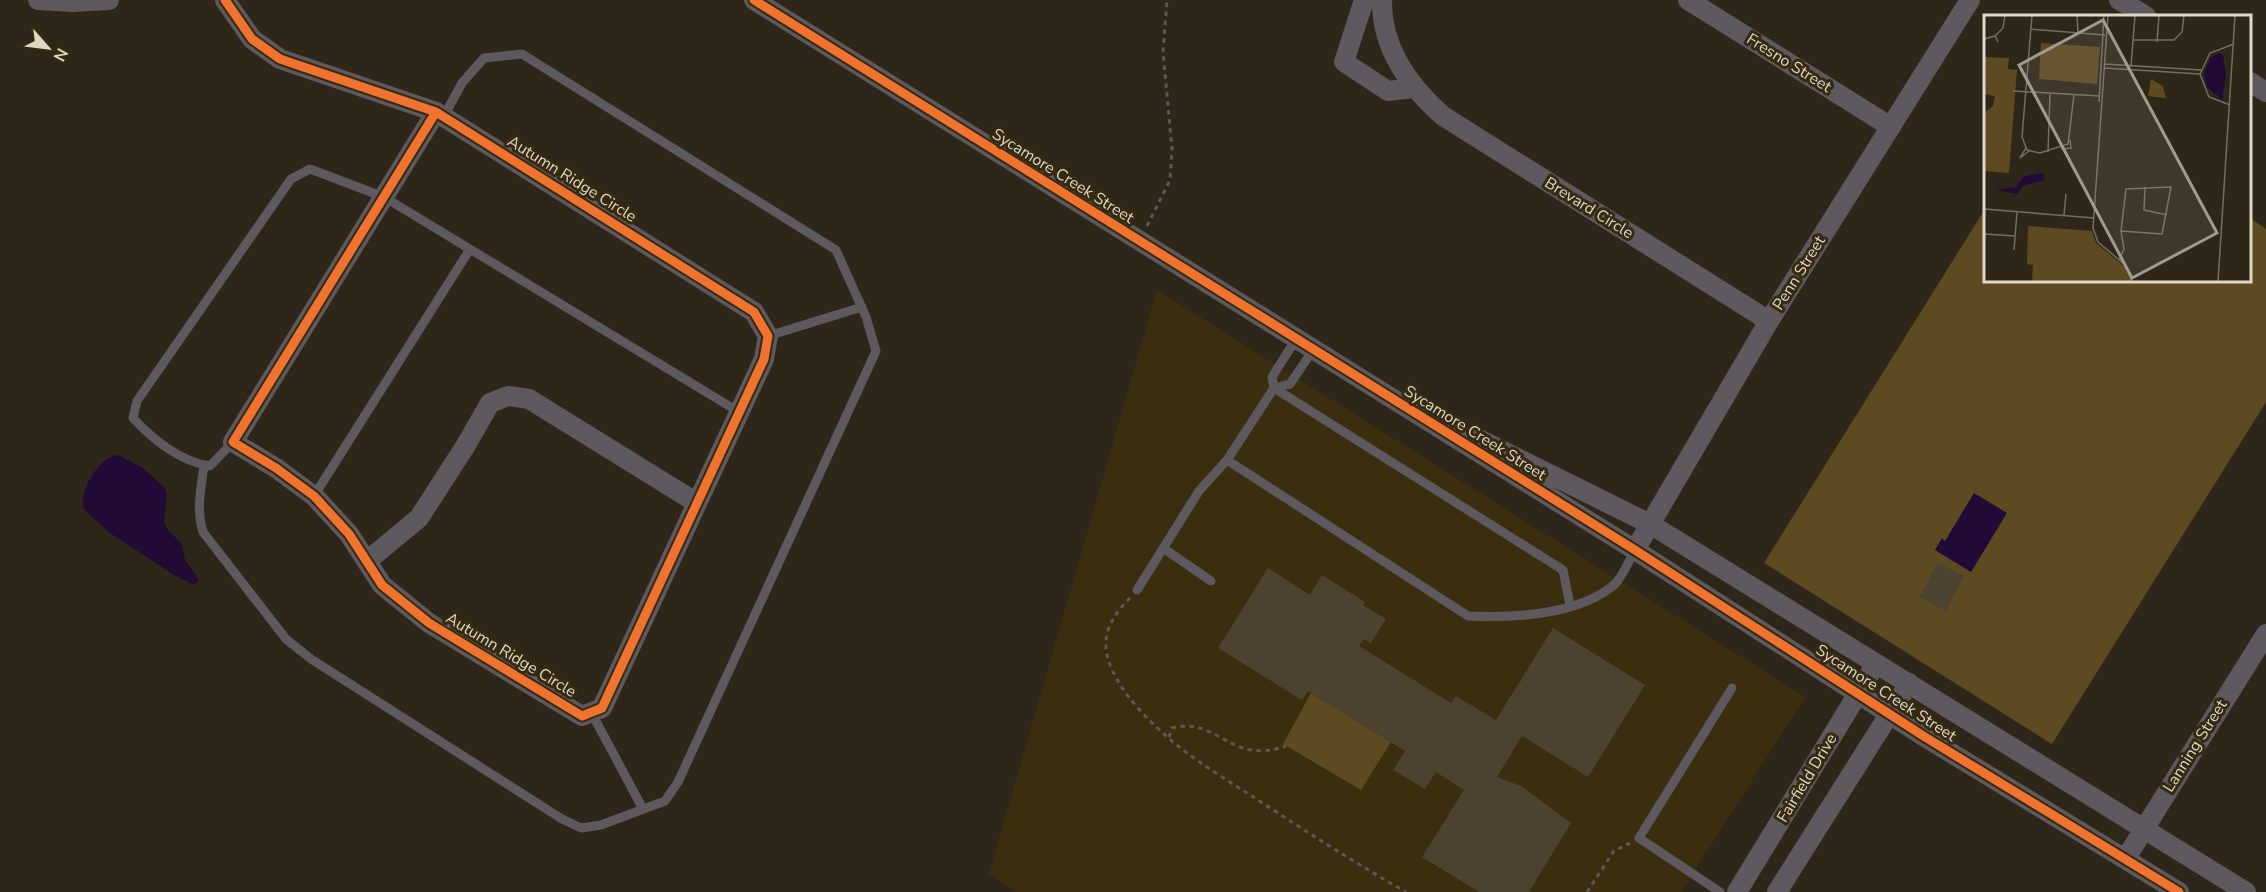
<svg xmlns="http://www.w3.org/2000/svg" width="2266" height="892" font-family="'Nunito Sans',sans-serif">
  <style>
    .built { fill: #3b2e0f }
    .green { fill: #5d4a21 }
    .water { fill: #210a36 }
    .building { fill: #4b432f }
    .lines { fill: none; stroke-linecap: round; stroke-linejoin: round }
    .path { stroke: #5c5858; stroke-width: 3; stroke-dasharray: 4.5 4.5; stroke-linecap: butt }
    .service { stroke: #5d595f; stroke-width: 9 }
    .minor { stroke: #5d595f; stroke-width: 20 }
    .cycleway-casing { stroke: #362a11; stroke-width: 13 }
    .cycleway { stroke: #ef722f; stroke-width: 9 }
    .labels { text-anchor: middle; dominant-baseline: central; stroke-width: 6; stroke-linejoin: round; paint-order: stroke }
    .street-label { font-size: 16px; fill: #dfd8c9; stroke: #362a11 }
    .inset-road { fill: none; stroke: #756e5f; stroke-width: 1.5 }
    .view { fill: #a19a8b; fill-opacity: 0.15; stroke: #a19a8b; stroke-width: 3 }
    .inset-edge { fill: none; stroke: #dfd8c9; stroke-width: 3 }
  </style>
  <rect width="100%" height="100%" fill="#2e2719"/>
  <path class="built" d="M1157,290L1805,697L1681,892H1017L989,874Z"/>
  <path class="green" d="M1985,209L1986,280H2250V218L2266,229V402L2052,744L1764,563Z
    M1311,693L1391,742L1361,790L1283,744Z"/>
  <path class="water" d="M118,455L143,468L165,488L167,495L164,522L167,529L182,544L185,560L199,580L194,585L174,575L107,531L83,508C81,489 97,458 118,455Z
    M1974,493L2007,513L1971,572L1935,550L1942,538L1945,541Z"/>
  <path class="building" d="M1938,563L1964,576L1946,611L1919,597Z
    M1268,568L1310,595L1322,575L1365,602L1363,605L1386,619L1371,643L1364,639L1359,646L1451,703L1456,696L1496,720L1553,628L1645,685L1588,777L1522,736L1497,777L1521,786L1571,823L1529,892H1479L1422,857L1464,790L1436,772L1425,789L1393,770L1405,751L1308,691L1302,700L1218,648Z"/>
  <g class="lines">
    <path class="path" d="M1147,226L1170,180L1172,149L1163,52L1167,0
      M1130,598C1119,609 1107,624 1106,641C1103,674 1142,715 1165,735C1193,760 1227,780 1258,800C1307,832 1355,863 1406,892
      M1169,737L1172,728C1218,716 1230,766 1286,746
      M1587,892L1614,851L1630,843"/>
    <path class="service" d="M768,336L862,307
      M1296,339L1272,377L1274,388L1563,570L1570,605
      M1313,350L1290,384L1274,388L1227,460L1468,616C1513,618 1578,615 1614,585C1623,577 1629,560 1635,550
      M233,442L210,466C181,462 152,439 133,418L137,401L291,179L310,169L384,197L739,412
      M204,465C201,488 196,510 203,532L286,639L311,659L562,819L581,828L601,825L665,801L678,782L876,351L866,317L836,250L522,54L484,58L462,83L444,116
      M314,496L470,249
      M1163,548L1211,581
      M1137,590L1199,491L1227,460
      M591,712L643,809
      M1720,892L1639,838L1732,688"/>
    <path class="minor" d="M38,0L73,2L109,0
      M225,0L252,39L280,59L436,112L754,312L768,336L764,359L602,708L582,716L429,623L382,585L349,534L314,496L276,468L233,442L436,112
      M754,0L1635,550L1925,737L2179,892
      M1364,0L1344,62L1388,91L1414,88
      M1382,0C1381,48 1409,86 1443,116L1769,321
      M1688,0L1891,127
      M2119,0L2146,16
      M2250,82L2266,92
      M1473,436L1650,524L2246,892
      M1635,550L1769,321L1970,0
      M367,561L419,518L466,445L490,403L508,396L529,399L697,503
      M2126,858L2266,634
      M1737,892L1876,664
      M1777,892L1909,683"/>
    <g class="cycleway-casing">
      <path id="cycleway" d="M225,0L252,39L280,59L436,112L754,312L768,336L764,359L602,708L582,716L429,623L382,585L349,534L314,496L276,468L233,442L436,112
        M754,0L1635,550L1925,737L2179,892"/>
    </g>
    <use href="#cycleway" class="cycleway"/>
  </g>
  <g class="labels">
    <g class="street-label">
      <text transform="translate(1789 63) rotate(32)">Fresno Street</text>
      <text transform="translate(1063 176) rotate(32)">Sycamore Creek Street</text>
      <text transform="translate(572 179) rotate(32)">Autumn Ridge Circle</text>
      <text transform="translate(1589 208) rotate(32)">Brevard Circle</text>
      <text transform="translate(1799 273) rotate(-58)">Penn Street</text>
      <text transform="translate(1475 433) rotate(32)">Sycamore Creek Street</text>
      <text transform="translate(511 655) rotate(31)">Autumn Ridge Circle</text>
      <text transform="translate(1886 693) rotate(33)">Sycamore Creek Street</text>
      <text transform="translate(2195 746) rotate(-58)">Lanning Street</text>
      <text transform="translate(1807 778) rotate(-59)">Fairfield Drive</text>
    </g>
  </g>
  <g transform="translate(1984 15)">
    <rect width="267" height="267" fill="#2e2719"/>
    <path d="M57,28L116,32L113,69L55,64ZM0,42L25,43L24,54L33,55L25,158L0,156V98L9,91L11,81L0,79ZM167,64L179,71L182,83L164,81ZM44,211L108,216L112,228L141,252L147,267H48L49,250L43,249Z" fill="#5d4a21"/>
    <path d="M235,38L239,40L242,61L238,85L223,72L220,59L226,43ZM59,158L60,165L39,171L33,179L12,175L32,172L40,161Z" fill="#210a36"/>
    <path class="inset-road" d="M48,0L38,122L43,135L56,138L84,129L90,80M93,0L94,18M124,0L109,213L114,227L141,250L148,267M46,14L121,20M11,21L19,13L21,0M0,24L11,21L14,27M149,25H190L198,17L200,0M173,27L175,0M121,49L217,55M147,52L151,0M120,53L216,59M29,76L116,81M115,87L120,0M246,90L225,82L216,59L226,38L250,29M42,133L36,143L45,136M77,134L87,133L86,125M64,137L66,79M161,172L160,195L183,200M0,194L110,203M80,200L82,179M0,219L31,221M30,235L33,197M135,245L140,234L137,216L142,174L187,172L178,219L137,216M234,267L251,0"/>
    <path class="view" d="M119,5L233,218L148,263L35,50Z"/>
    <rect width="267" height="267" class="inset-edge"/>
  </g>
  <g transform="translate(48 48) rotate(118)" stroke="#362a11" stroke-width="4.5" paint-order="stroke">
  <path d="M0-4.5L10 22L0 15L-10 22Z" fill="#dfd8c9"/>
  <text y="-9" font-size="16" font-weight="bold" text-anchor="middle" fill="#dfd8c9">N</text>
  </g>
</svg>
